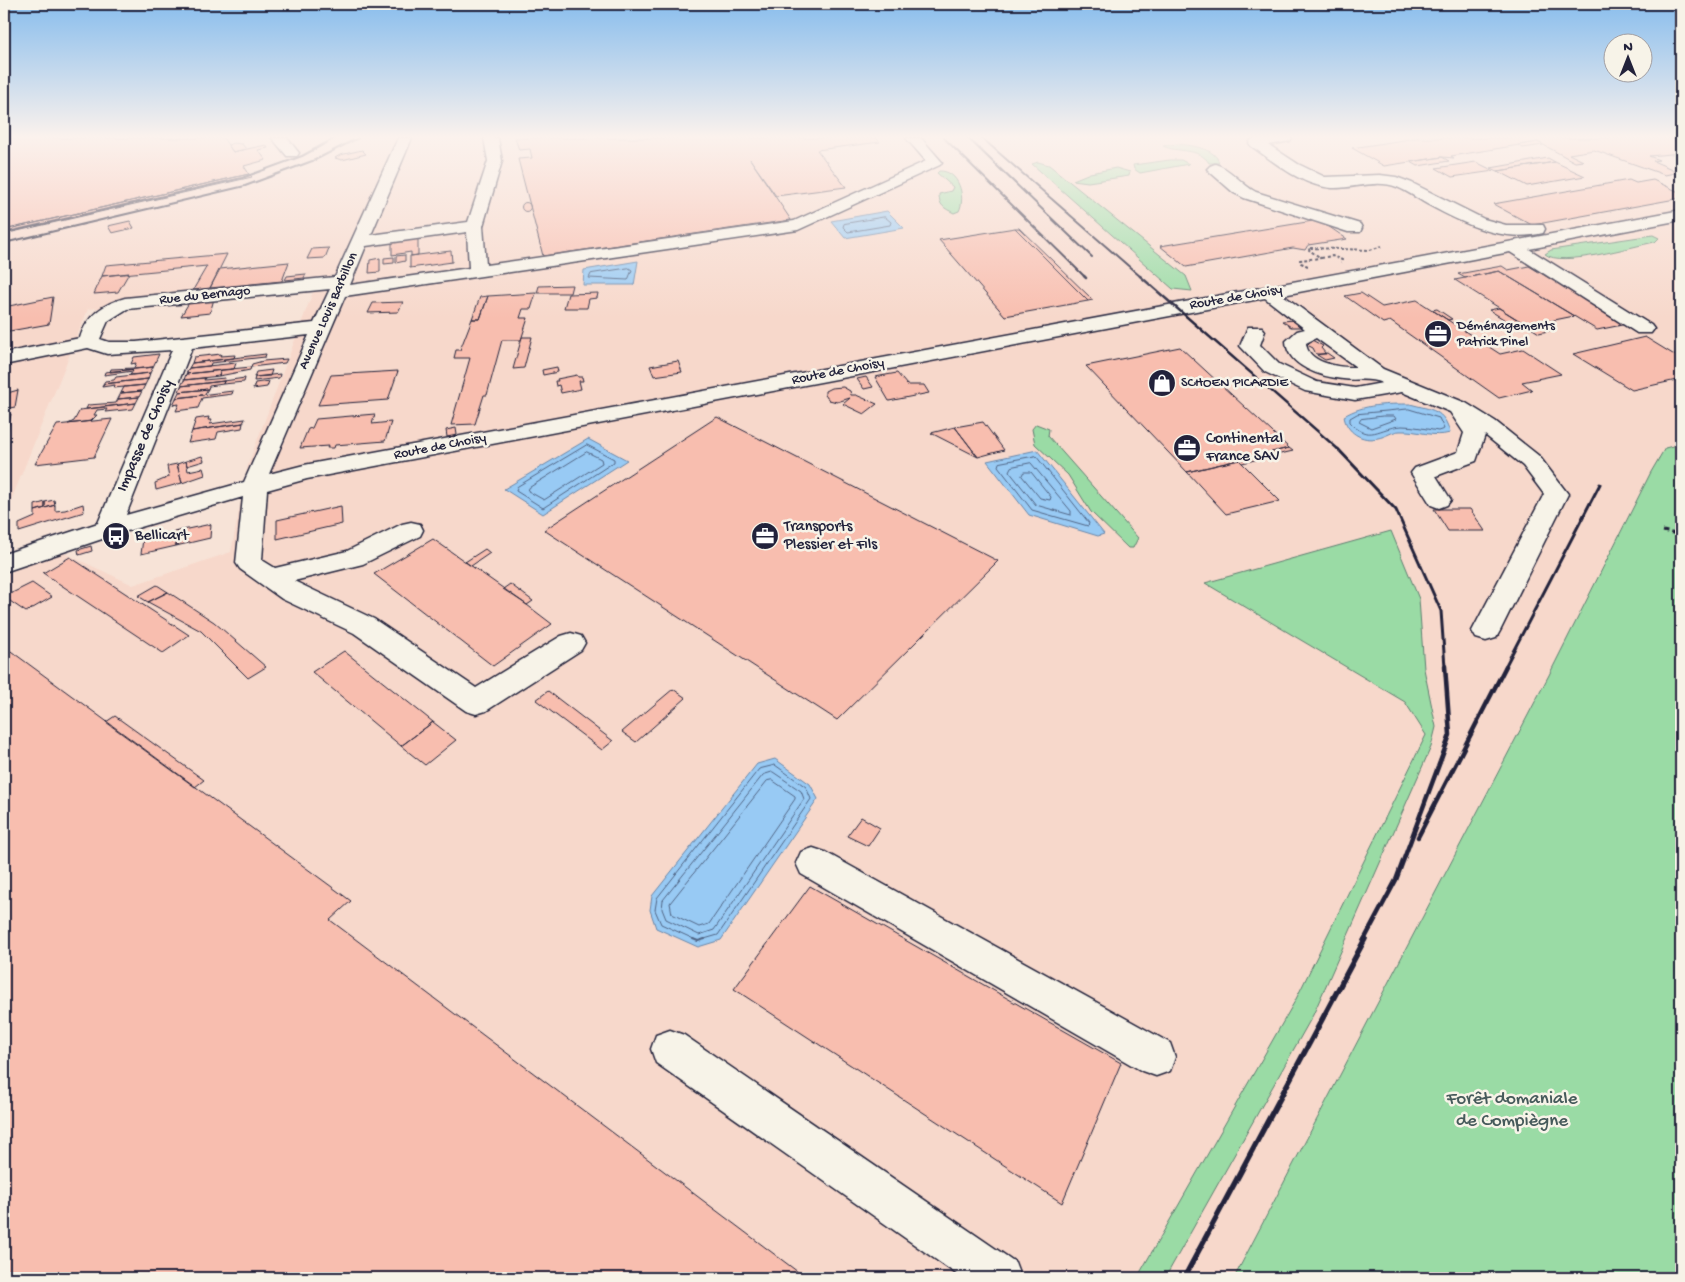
<svg xmlns="http://www.w3.org/2000/svg" width="1685" height="1282" font-family="'Gochi Hand',sans-serif">
  <style>
    .built { fill: #f7d8cb }
    .green { fill: #9adba5; stroke: #5e7e70 }
    .water { fill: #98caf4; stroke: #6987aa }
    .lines { fill: none; stroke-linecap: round; stroke-linejoin: round }
    .shore-far1 { stroke: #516585; stroke-width: 1 }
    .shore { stroke: #516585; stroke-width: 2 }
    .building { fill: #f8beaf; stroke: #22223b }
    .minor-casing { stroke: #22223b; stroke-width: 3 }
    .path-far1 { stroke: #22223b; stroke-width: 2; stroke-dasharray: 3 2; stroke-linecap: butt }
    .path { stroke: #22223b; stroke-width: 3; stroke-dasharray: 4.5 3; stroke-linecap: butt }
    .minor { fill: #f7f3e8; fill-rule: evenodd }
    .rail-far4 { stroke: #22223b; stroke-width: 2 }
    .rail-far3 { stroke: #22223b; stroke-width: 2.5 }
    .rail-far2 { stroke: #22223b; stroke-width: 3 }
    .rail-far1 { stroke: #22223b; stroke-width: 4.5 }
    .rail { stroke: #22223b; stroke-width: 5.5 }
    .labels { text-anchor: middle; dominant-baseline: central; stroke-width: 5; stroke-linejoin: round; paint-order: stroke }
    .far-street-label { font-size: 14px; fill: #22223b; stroke: #f7f3e8 }
    .far-poi-label { font-size: 14px; fill: #22223b; stroke: #f7f3e8; text-anchor: start }
    .street-label { font-size: 16px; fill: #22223b; stroke: #f7f3e8 }
    .poi-label { font-size: 16px; fill: #22223b; stroke: #f7f3e8; text-anchor: start }
    .near-park-label { font-size: 19px; fill: #465a5b; stroke: #f7f3e8 }
  </style>
  <rect width="100%" height="100%" fill="#f7e3d7"/>
  <filter id="ink" filterUnits="userSpaceOnUse"><feTurbulence type="fractalNoise" baseFrequency=".02" numOctaves="2"/><feDisplacementMap in="SourceGraphic" scale="10" xChannelSelector="R" yChannelSelector="G"/><feConvolveMatrix kernelMatrix="1 2 1 2 8 2 1 2 1" color-interpolation-filters="sRGB"/></filter>
  <g filter="url(#ink)">
    <path class="built" d="M4,138H1681V461L1651,473L1549,675L1234,1278H4V574L62,552L133,585L231,552L248,465L314,289L88,309L4,518Z"/>
    <path class="green" d="M1177,144C1190,145 1216,148 1219,163H1209C1199,147 1177,153 1163,146Z
      M1170,160H1181L1189,164L1140,173L1134,169L1133,165Z
      M1038,162L1049,165L1186,276L1192,291L1173,289L1032,164Z
      M1116,168L1130,172L1129,176L1088,182L1073,180L1090,173Z
      M939,171C959,170 966,197 959,211L954,213C944,208 939,206 939,194L951,191L953,187L937,173Z
      M1653,235L1659,238L1655,242C1633,246 1561,268 1545,254L1551,250Z
      M1036,424L1049,429L1048,436L1138,538L1133,548H1128L1091,512L1068,475L1035,444L1032,429Z
      M1681,444V1278H1234L1549,675L1651,472L1665,448Z
      M1391,531L1419,599L1424,669L1436,727L1431,747L1313,1015L1165,1278H1137L1295,1001L1426,735L1405,702L1205,583Z"/>
    <path class="water" d="M887,211L904,228L845,238L831,221Z
      M638,261L634,285H583L584,270Z
      M1410,404C1432,410 1444,409 1450,433C1433,438 1418,430 1400,431C1393,431 1385,437 1378,438C1362,442 1346,432 1344,416C1364,404 1387,404 1410,404Z
      M588,439L627,460L543,514L504,489Z
      M1037,450L1104,534L1098,536L1029,515L987,461Z
      M775,759L810,784L818,799L721,940L698,947L656,928L650,910L652,896L757,764Z"/>
    <g class="lines">
      <path class="shore-far1" d="M885,217L891,222L890,225L848,232L843,227L844,224Z
        M629,268L632,270L628,280L589,278L591,274Z
        M1409,409L1439,418L1444,429L1438,431C1426,429 1414,426 1402,426C1379,427 1369,444 1350,422V418L1357,414Z
        M1383,416H1394L1396,419L1371,428L1359,422L1361,419Z
        M587,445L614,459V462L543,508L516,491L517,487Z
        M587,452L601,459L602,463L544,500L528,491L529,488Z
        M1036,456L1089,523L1088,526L1032,510L998,466L999,463Z
        M1031,463L1071,511V515L1036,505L1009,471L1011,467Z
        M1024,472H1031L1051,497L1050,500L1040,498L1022,476Z
        M773,772L801,791L804,799L714,930L699,935L666,919L662,909L663,900L763,775Z
        M772,780L795,796V799L709,924L699,927L672,914L670,903L767,781Z
        M696,940L661,924L655,910L657,898L759,769L775,765L806,787L811,799L718,935L701,940"/>
      <path class="shore" d="M693,939L698,941L705,939"/>
    </g>
    <path class="building" d="M4,138H223L233,152L266,145L268,148L258,150L266,160L244,166L249,174L4,230Z
      M515,138H876L880,142L817,150L846,187L776,196L750,159L791,220L543,256L518,159L532,158L530,149L519,150Z
      M1416,138H1681V150L1679,151L1681,153L1649,156L1659,160L1653,161L1679,172L1665,175L1594,150L1569,154L1583,161L1575,162L1538,142L1451,156L1454,158L1442,157L1384,166L1352,148Z
      M1538,142L1543,145L1523,148L1518,145Z
      M233,143L242,144L246,149L233,152L228,145Z
      M362,150L366,154L342,160L335,158L340,155Z
      M1442,157L1449,161L1418,166L1411,162Z
      M1548,158L1555,162L1498,171L1491,168Z
      M1476,162L1494,171L1452,177L1436,168Z
      M1555,162L1585,176L1527,186L1498,171Z
      M249,174L252,177L4,234V230Z
      M1629,180L1636,183L1653,180L1681,193V198L1532,225L1493,204Z
      M521.5 207a4.5 4.5 0 1 1 9 0a4.5 4.5 0 1 1-9 0Z
      M1319,220L1347,239L1308,245L1305,250L1293,248L1186,267L1160,246Z
      M130,221L134,228L112,233L108,226Z
      M1015,228L1088,301L1005,316L939,240Z
      M1015,228H1019L1093,300L1088,301Z
      M418,239V255L411,256V252L392,255V242Z
      M329,248L325,258L307,259L312,249Z
      M451,251L452,262L410,268V256Z
      M227,254L210,288L193,290L207,266L102,276L106,265Z
      M405,255V261L396,263V256Z
      M394,257V263L384,264V258Z
      M380,258V272L369,273L370,260Z
      M289,262L282,281L210,288L220,269Z
      M1502,266L1508,270L1529,266L1627,324L1597,330L1499,271L1465,278L1458,274Z
      M1499,271L1574,316L1540,323L1552,330L1539,333L1455,280Z
      M129,273L118,292L94,294L102,276Z
      M306,274L304,278L285,280L287,276Z
      M572,285L570,293H537L539,286Z
      M536,293L531,309H523L520,318H528L521,340H502L487,395H484L475,424L451,425L470,358H454L456,350H460L472,319H480L488,296Z
      M598,293L597,298L589,299L587,308H564L568,294Z
      M1361,293L1382,307L1417,300L1500,354L1523,349L1561,374L1522,382L1532,390L1499,398L1390,321L1383,323L1345,296Z
      M488,296L480,319H472L480,297Z
      M53,297L49,324L4,332V307Z
      M214,299L210,313L181,316L190,301Z
      M403,302L398,312L368,313L373,303Z
      M1499,308L1528,326L1518,328L1489,310Z
      M1437,309L1452,319L1448,320L1432,310Z
      M1295,320L1305,327H1291L1282,321Z
      M522,337H532L524,368L513,369Z
      M1645,337L1681,359V379L1632,390L1573,354Z
      M1312,340L1323,346L1321,348L1326,354H1316L1313,348L1307,345Z
      M1180,347L1272,432L1289,448L1187,472L1086,366Z
      M1327,353L1334,358L1325,360L1317,355Z
      M159,354L153,367L110,372L111,369L134,368L136,363L131,364L134,357Z
      M221,354L220,356L235,355L234,358L192,363L194,357Z
      M266,354L265,357L211,363L210,366L189,368L192,363Z
      M287,359L285,363L251,367L252,364L263,361Z
      M678,361L682,372L654,376L650,366Z
      M236,363L234,369L186,374L189,368Z
      M153,367L150,373L130,375L133,371L104,375L105,372Z
      M251,367L250,370L219,376L221,370Z
      M557,367L558,372L543,375L542,370Z
      M221,370L219,376L184,380L186,374Z
      M272,370L270,376L254,377L256,372Z
      M398,371L388,400L318,405L331,375Z
      M150,373L148,379L103,384L105,381L114,380L116,377Z
      M897,373L907,385H924L929,393L889,401L875,377Z
      M280,374L279,378L254,381L255,377Z
      M577,375L578,377H582L583,381H579L581,389L561,393L559,385L556,386L555,381H558L557,379Z
      M866,377L873,387L864,389L857,379Z
      M205,378L204,380L225,378L224,381L181,386L184,380Z
      M245,378L244,382L223,384L224,381Z
      M148,379L145,385L114,388L115,385L102,387L103,384Z
      M224,381L223,384L209,386L208,389L179,392L181,386Z
      M269,381L267,387L253,389L255,383Z
      M145,385L142,391L121,393L124,387Z
      M843,387L850,391L851,395H856L877,404L864,414L843,404L850,398L837,402L829,400L825,395V391L831,388Z
      M208,389L204,395L176,398L179,392Z
      M18,390L15,407L4,409V394Z
      M142,391L139,397L118,399L121,393Z
      M233,391L232,394L202,398L198,408L176,411L179,404L173,405L176,398Z
      M139,397L136,403L86,409L88,405L116,403L118,399Z
      M136,403L133,409L105,412L107,409L97,410L94,415H97L91,421L68,424L74,421L80,410Z
      M11,414L7,434L4,435V415Z
      M375,414L372,424L391,422L385,441L335,445L334,448H327L328,446L300,448L308,429L312,428L316,419Z
      M209,417L208,420H212L210,424L245,419L243,423L192,431L196,419Z
      M717,417L998,561L837,720L544,530Z
      M112,419L94,457L35,464L57,425Z
      M983,422L1004,450L978,457L955,427Z
      M243,423L242,428L218,432L216,439L188,443L192,431Z
      M955,427L978,457L931,433Z
      M456,428L457,435L447,437L446,430Z
      M1289,448L1293,451L1242,463L1239,460Z
      M202,456L204,461L187,466L186,461Z
      M1239,460L1280,501L1226,514L1187,472Z
      M186,461L188,471L203,468L205,475L182,483L177,464Z
      M177,464L182,483L156,490L155,483L169,477L167,466Z
      M54,500L55,505L45,508V502Z
      M45,502V508L35,511V505Z
      M83,504L84,512L19,532V524L35,517V511L55,505V511L65,510Z
      M341,506L342,524L277,539V520Z
      M1434,509H1470L1485,531H1448Z
      M211,524L210,538L176,546L178,531Z
      M178,531L176,546L141,554L143,539Z
      M433,539L527,605L552,624L493,666L374,574Z
      M91,546L92,551L79,555L78,550Z
      M485,549L490,553L471,566L465,562Z
      M70,557L189,635L163,653L43,573Z
      M32,583L52,597L26,612L4,597Z
      M510,584L533,601L527,605L503,589Z
      M157,585L168,592L148,602L138,596Z
      M168,592L214,622L266,667L248,678L201,631L148,602Z
      M4,646L351,901L330,920L806,1278H4Z
      M344,651L433,722L401,746L312,672Z
      M673,689L686,698L636,742L622,732Z
      M548,691L613,741L602,750L536,700Z
      M115,716L204,780L195,787L106,722Z
      M433,722L456,740L425,765L401,746Z
      M861,817L880,828L868,846L847,836Z
      M810,886L1121,1063L1062,1203L734,989Z"/>
    <g class="lines">
      <g class="minor-casing">
        <path id="minor" d="M272,138H287L299,153L297,156H287Z
          M398,138H412L371,235L468,222L488,161L484,138H498L502,161L483,226L486,265L794,221L926,161L906,138H921L942,162L940,165L798,230L345,296L269,474L304,465L1681,210V220L1529,249L1651,325L1654,329L1651,333H1637L1510,252L1283,295L1383,369L1466,403L1495,421L1539,456L1568,494L1500,631L1496,638L1486,641L1476,638L1472,631L1544,494L1523,466L1485,435L1476,461L1436,476L1451,500L1447,505L1439,508L1431,505L1411,473L1415,468L1458,452L1464,433L1450,412L1402,392L1355,400L1305,391L1265,372L1240,346L1248,327H1262L1265,331L1260,345L1279,364L1317,382L1355,388L1382,383C1369,377 1357,381 1343,379C1322,377 1287,367 1286,341L1297,331L1305,329L1265,298L307,479L267,490L262,560L275,568L347,551L402,524L411,522L420,524L423,530L420,536L363,564L294,581L374,619L476,688L561,636L571,633L581,636L585,643L581,650L486,711L476,714L466,711L354,633L282,599L240,569L236,563L243,497L117,534L4,572V554L98,523L172,350L107,354L88,348L4,365V353L80,338C87,315 103,304 125,298L335,277ZM467,232L469,268L350,285L366,246ZM330,289L314,323L136,342H109L100,339L108,321L127,309ZM309,335L244,482L126,515L192,348ZM1316,338L1356,367C1340,368 1307,363 1306,343Z
          M1257,138H1292L1290,141L1269,145L1298,164L1325,177L1380,175L1396,177L1412,183L1484,219L1506,225H1543L1545,229L1543,233C1501,243 1462,223 1427,204C1417,198 1407,191 1397,187C1376,179 1353,189 1332,188C1301,186 1275,162 1251,146L1249,143L1251,140Z
          M1215,164C1230,168 1242,185 1256,192L1360,224L1362,228L1360,232H1348L1244,198L1234,193L1210,172L1207,169L1210,166Z
          M813,848L825,852L1170,1043L1175,1057L1170,1071L1156,1076L1142,1071L801,874L796,863L801,852Z
          M670,1030L684,1035L1015,1262L1021,1278H962L656,1063L651,1049L656,1035Z"/>
      </g>
      <path class="path-far1" d="M1310,248L1370,250L1382,246
        M1321,258L1332,256L1342,260L1341,263
        M1308,266L1301,263L1300,260L1321,258L1309,250L1310,248"/>
      <path class="path" d="M1663,531L1681,535"/>
      <use href="#minor" class="minor"/>
      <path class="rail-far4" d="M944,138L1085,277
        M968,138L1092,257
        M982,138L1141,277
        M4,233L242,178L302,156L335,138
        M4,243L245,186L315,160L358,138"/>
      <path class="rail-far3" d="M1084,276L1086,278
        M1140,276L1339,450"/>
      <path class="rail-far2" d="M1338,449L1396,510L1441,611L1445,667
        M1505,667L1600,484"/>
      <path class="rail-far1" d="M1418,837L1506,666
        M1364,940L1396,880L1450,735L1445,666"/>
      <path class="rail" d="M1184,1278L1365,939"/>
    </g>
  </g>
  <linearGradient id="sky" x2="0" y2="1"><stop stop-color="#88bded"/><stop offset="0.43" stop-color="#fbf2ed"/><stop offset="1" stop-color="#fbf2ed" stop-opacity="0"/></linearGradient>
  <rect width="1685" height="318" fill="url(#sky)"/>
  <defs>
    <g id="office-disc" transform="scale(1.4375)"><circle r="9.5" fill="#22223b" stroke="#f7f3e8"/><path d="M-6-3h4V-5.5h4V-3h4V5H-6ZM-1-4.5V-3h2v-1.5ZM-6 0V1H6V0Z" fill="#fff"/></g>
    <g id="shop-disc" transform="scale(1.4375)"><circle r="9.5" fill="#22223b" stroke="#f7f3e8"/><path d="M-5-2.5h2.3a2.7 3.5 0 0 1 5.4 0H5L5.5 6h-11ZM-1.5-2.5h3a1.5 2.3 0 0 0-3 0Z" fill="#fff"/></g>
    <g id="bus-disc" transform="scale(1.4375)"><circle r="9.5" fill="#22223b" stroke="#f7f3e8"/><path d="M-5-6H5V4H4V6H2V4H-2V6H-4V4H-5ZM-3.5-4V0h7V-4ZM-3.5 1.2v1.5H-2V1.2ZM2 1.2v1.5H3.5V1.2Z" fill="#fff"/></g>
  </defs>
  <g fill-rule="evenodd">
    <use href="#office-disc" x="1438" y="334"/>
    <use href="#shop-disc" x="1162" y="383"/>
    <use href="#office-disc" x="1187" y="448"/>
    <use href="#bus-disc" x="116" y="536"/>
    <use href="#office-disc" x="765" y="536"/>
  </g>
  <g class="labels">
    <g class="far-street-label">
      <text transform="translate(205 296) rotate(-6)">Rue du Bernago</text>
      <text transform="translate(1236 298) rotate(-10)">Route de Choisy</text>
      <text transform="translate(329 311) rotate(-66)">Avenue Louis Barbillon</text>
      <text transform="translate(838 372) rotate(-11)">Route de Choisy</text>
      <text transform="translate(440 447) rotate(-11)">Route de Choisy</text>
    </g>
    <g class="far-poi-label">
      <text x="1457" y="326">Déménagements<tspan x="1457" dy="16">Patrick Pinel</tspan></text>
      <text x="1181" y="383">SCHOEN PICARDIE</text>
    </g>
    <g class="street-label">
      <text transform="translate(146 436) rotate(-67)">Impasse de Choisy</text>
    </g>
    <g class="poi-label">
      <text x="1206" y="439">Continental<tspan x="1206" dy="18">France SAV</tspan></text>
      <text x="784" y="527">Transports<tspan x="784" dy="18">Plessier et Fils</tspan></text>
      <text x="135" y="536">Bellicart</text>
    </g>
    <g class="near-park-label">
      <text x="1512" y="1099">Forêt domaniale<tspan x="1512" dy="22">de Compiègne</tspan></text>
    </g>
  </g>
  <rect width="1685" height="1282" fill="none" stroke="#f7f3e8" stroke-width="20"/>
  <rect x="10" y="10" width="1665" height="1262" fill="none" stroke="#22223b" stroke-width="2" filter="url(#ink)"/>
  <g transform="translate(1628 58)"><circle r="24" fill="#f7f3e8" stroke="#a29fa3"/>
  <path d="M0-4L9 19L0 12L-9 19Z" fill="#22223b"/>
  <text y="-8" font-size="14" font-weight="bold" text-anchor="middle" fill="#22223b">N</text>
  </g>
</svg>
